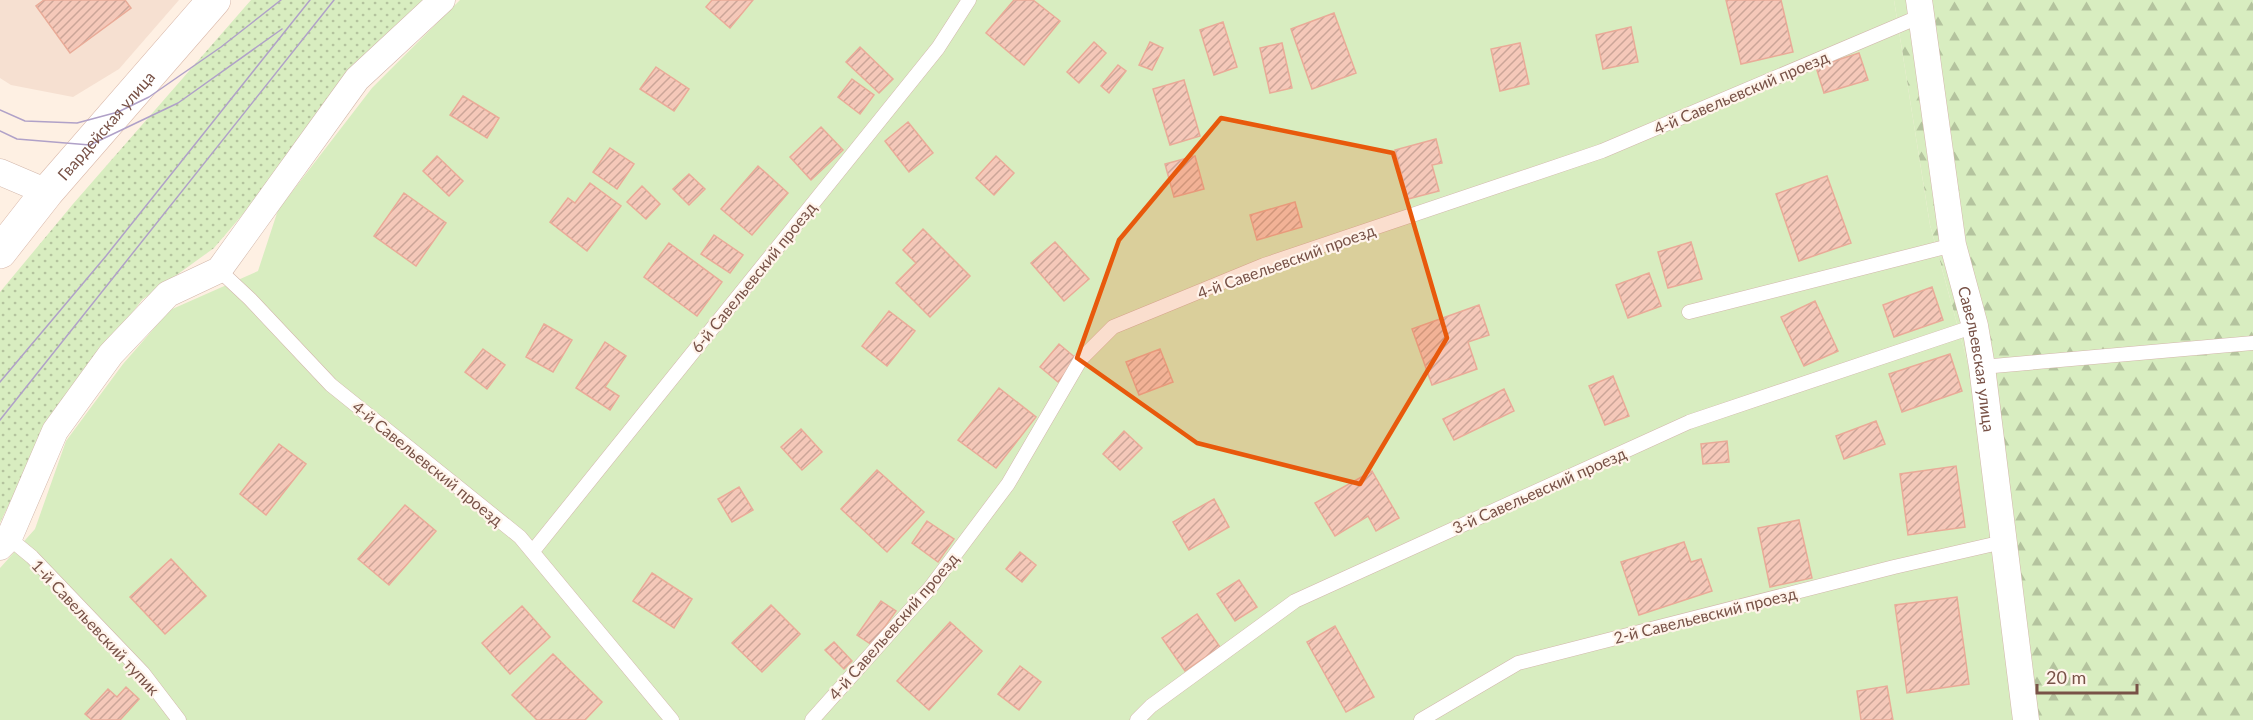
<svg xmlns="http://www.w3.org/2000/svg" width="2253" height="720" font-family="Lato,sans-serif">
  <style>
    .residential { fill: #f6e0d1 }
    .grass { fill: url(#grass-dots) }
    .forest { fill: url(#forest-firs) }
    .garden { fill: #d8edc0 }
    .building { fill: url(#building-hatch); stroke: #e9ab98; stroke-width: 1.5 }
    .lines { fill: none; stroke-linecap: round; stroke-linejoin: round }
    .service-casing { stroke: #d2b7ab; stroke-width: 15 }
    .minor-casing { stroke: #d2b7ab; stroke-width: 27 }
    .secondary-casing { stroke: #d9b8aa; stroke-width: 34 }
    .service { stroke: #fff; stroke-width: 14 }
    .minor { stroke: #fff; stroke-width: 26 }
    .secondary { stroke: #fff; stroke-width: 33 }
    .tram { stroke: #b0a1c8; stroke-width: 1.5 }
    .marked { fill: #e8590c; fill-opacity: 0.2; stroke: #e8590c; stroke-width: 4.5; stroke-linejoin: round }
    .labels { text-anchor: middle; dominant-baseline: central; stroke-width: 4.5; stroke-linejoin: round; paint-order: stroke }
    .street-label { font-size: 16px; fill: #785247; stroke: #fff4eb }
  </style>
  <defs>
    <pattern id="grass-dots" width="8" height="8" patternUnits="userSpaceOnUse" patternTransform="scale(1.5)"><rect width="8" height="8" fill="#d8edc0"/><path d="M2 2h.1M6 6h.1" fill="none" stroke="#b4c39e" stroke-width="1.8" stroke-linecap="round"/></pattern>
    <pattern id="forest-firs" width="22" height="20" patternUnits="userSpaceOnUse" patternTransform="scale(1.5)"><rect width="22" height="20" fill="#d8edc0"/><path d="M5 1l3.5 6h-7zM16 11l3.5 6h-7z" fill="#b4c39e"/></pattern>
    <pattern id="building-hatch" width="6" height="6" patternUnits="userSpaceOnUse" patternTransform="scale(1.5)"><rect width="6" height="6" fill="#f5c8b9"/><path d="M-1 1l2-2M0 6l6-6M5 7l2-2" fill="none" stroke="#cba598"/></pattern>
  </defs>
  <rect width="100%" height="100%" fill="#fef0e3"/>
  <path class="residential" d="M0,0H179L119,69L73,97L11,85L0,78Z"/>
  <path class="grass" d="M251,0H426L214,248L142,300L47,425L0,523V292L73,204Z"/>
  <path class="forest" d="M1894,0H2253V720H2015L1971,375L1930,225Z"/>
  <path class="garden" d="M460,0H1894L1930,225L1971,375L2015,720H0V568L35,529L66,441L123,364L170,310L258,271L278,210L372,88Z"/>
  <path class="building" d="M44,0H125L131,8L70,53L36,6Z
    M712,0H753L730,28L706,7Z
    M1014,0H1033L1060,21L1024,65L986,33Z
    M1726,0H1781L1793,52L1741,64Z
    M1334,13L1356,73L1312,89L1291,29Z
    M1223,22L1237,67L1214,75L1200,30Z
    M1631,27L1638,62L1603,69L1596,35Z
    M1094,42L1106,53L1079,83L1067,72Z
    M1150,42L1163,48L1152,70L1139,65Z
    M1282,43L1292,88L1270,93L1260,48Z
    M1520,43L1529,84L1500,91L1491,49Z
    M860,47L893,79L879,93L846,62Z
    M1859,53L1868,80L1824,93L1816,67Z
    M1118,65L1126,71L1109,93L1101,86Z
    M656,67L689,89L674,111L640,89Z
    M852,79L874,95L860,114L838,97Z
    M1184,80L1200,136L1170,145L1153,89Z
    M463,96L499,118L487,138L450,115Z
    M908,122L933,153L909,172L885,141Z
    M821,127L843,150L811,180L790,157Z
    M1436,139L1442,163L1432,165L1439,191L1408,199L1395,150Z
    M610,148L634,164L617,189L593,172Z
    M437,156L463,181L449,196L423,171Z
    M996,156L1014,173L994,195L976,178Z
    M1195,156L1204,189L1174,197L1165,164Z
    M758,166L788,193L752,235L721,209Z
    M689,174L705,189L689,205L673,189Z
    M1827,176L1851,243L1799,261L1776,194Z
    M590,183L621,206L587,251L550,222L568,198L575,203Z
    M642,186L660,204L646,219L627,202Z
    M404,193L446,223L416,266L374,236Z
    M1295,202L1302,227L1257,240L1250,215Z
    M923,229L970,276L930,317L896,283L916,263L903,250Z
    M714,235L743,255L730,273L701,254Z
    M1055,242L1089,279L1064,301L1031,263Z
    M1691,242L1702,279L1668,288L1658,252Z
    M669,243L722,282L697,316L644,277Z
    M1649,273L1661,306L1628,318L1616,285Z
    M1932,287L1943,320L1894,337L1883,305Z
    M1815,301L1838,351L1804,366L1781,317Z
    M1479,305L1489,335L1468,342L1477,369L1432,385L1412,329Z
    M889,311L915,331L887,366L862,346Z
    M544,324L572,340L553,372L526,357Z
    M605,342L626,356L605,387L619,396L610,410L576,388Z
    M1059,344L1077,359L1058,382L1040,367Z
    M483,349L505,365L487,389L465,372Z
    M1160,349L1173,382L1139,395L1126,362Z
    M1950,354L1962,391L1902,412L1889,374Z
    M1613,376L1629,416L1605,425L1589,386Z
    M999,388L1036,417L996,468L958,440Z
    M1504,389L1514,411L1454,440L1443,419Z
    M1876,421L1885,444L1844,459L1836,436Z
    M801,429L822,452L802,470L781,447Z
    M1124,431L1142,448L1120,470L1103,454Z
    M1727,441L1729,462L1703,464L1701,444Z
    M279,444L306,464L266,515L240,494Z
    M1956,466L1965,527L1908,535L1900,474Z
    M877,470L924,512L887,552L841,509Z
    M1372,471L1399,518L1376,531L1368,516L1335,536L1315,503Z
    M739,487L753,510L732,522L718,499Z
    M1214,499L1229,527L1189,550L1173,522Z
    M405,505L436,531L389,585L358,559Z
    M1799,520L1812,578L1770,587L1758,528Z
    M927,521L954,539L938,562L912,543Z
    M1684,542L1691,562L1701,559L1712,591L1639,615L1621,562Z
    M1020,552L1036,565L1022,582L1006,569Z
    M171,559L206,596L165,634L130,597Z
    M652,573L692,599L674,628L633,601Z
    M1239,580L1257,607L1235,621L1217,594Z
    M1957,597L1969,684L1907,693L1895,605Z
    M881,601L896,611L872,645L857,635Z
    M771,605L800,634L762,672L732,643Z
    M522,606L550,637L510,674L482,643Z
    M1197,614L1220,647L1185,671L1162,638Z
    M950,622L982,651L929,710L897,681Z
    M1335,626L1374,697L1346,712L1307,642Z
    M834,642L852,661L844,669L825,650Z
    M553,654L602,702L585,720H537L512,695Z
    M1020,666L1041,682L1019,710L998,694Z
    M1887,686L1893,720H1861L1857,691Z
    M126,687L139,699L120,720H92L85,714L108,689L117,697Z"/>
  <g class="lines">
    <g class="service-casing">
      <path id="service" d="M219,270L250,299L331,385L520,537L672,720
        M1689,312L1953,245
        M1982,367L2253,343
        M9,538L32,557L143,673L179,720
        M533,551L938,48L969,0
        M812,720L930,588L1008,484L1081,359L1113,327L1264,265L1602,151L1921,16
        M1137,720L1151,706L1295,601L1689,422L1975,326
        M1421,720L1518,663L1894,567L2003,542"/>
    </g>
    <g class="minor-casing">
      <g id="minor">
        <path id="s1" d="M1919,0L1953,245L1975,326L1982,367L2026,720"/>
        <path d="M0,172L47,192"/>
        <path d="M0,547L9,538L55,431L111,354L168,294L219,270L357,79L442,0"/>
      </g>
    </g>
    <g class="secondary-casing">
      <g id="secondary">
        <path id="s2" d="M0,252L47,192L214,0"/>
      </g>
    </g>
    <use href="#service" class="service"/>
    <use href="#minor" class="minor"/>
    <use href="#secondary" class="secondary"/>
    <path class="tram" d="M0,110L25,121L77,123L118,112L149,97L221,47L281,0
      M0,131L17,139L90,145L178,103L282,29
      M0,382L106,256L310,0
      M0,420L334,0"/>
  </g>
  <path class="marked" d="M1221,118L1393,153L1447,338L1360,484L1197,443L1077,358L1119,240Z"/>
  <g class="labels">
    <g class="street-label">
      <text transform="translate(1741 92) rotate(-23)">4-й Савельевский проезд</text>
      <text stroke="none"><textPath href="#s2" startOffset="165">Гвардейская улица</textPath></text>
      <text transform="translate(1286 261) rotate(-20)">4-й Савельевский проезд</text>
      <text transform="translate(753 277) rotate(-51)">6-й Савельевский проезд</text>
      <text stroke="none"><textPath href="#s1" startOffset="364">Савельевская улица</textPath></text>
      <text transform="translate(428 463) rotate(39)">4-й Савельевский проезд</text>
      <text transform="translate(1539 490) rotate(-24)">3-й Савельевский проезд</text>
      <text transform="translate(1705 615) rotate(-14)">2-й Савельевский проезд</text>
      <text transform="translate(893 626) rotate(-49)">4-й Савельевский проезд</text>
      <text transform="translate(96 627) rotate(47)">1-й Савельевский тупик</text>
    </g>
  </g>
  <path d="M2037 684v9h100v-9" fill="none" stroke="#785247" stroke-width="3"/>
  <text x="2046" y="684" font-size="18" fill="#785247" stroke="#fff4eb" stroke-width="4.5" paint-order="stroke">20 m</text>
</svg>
